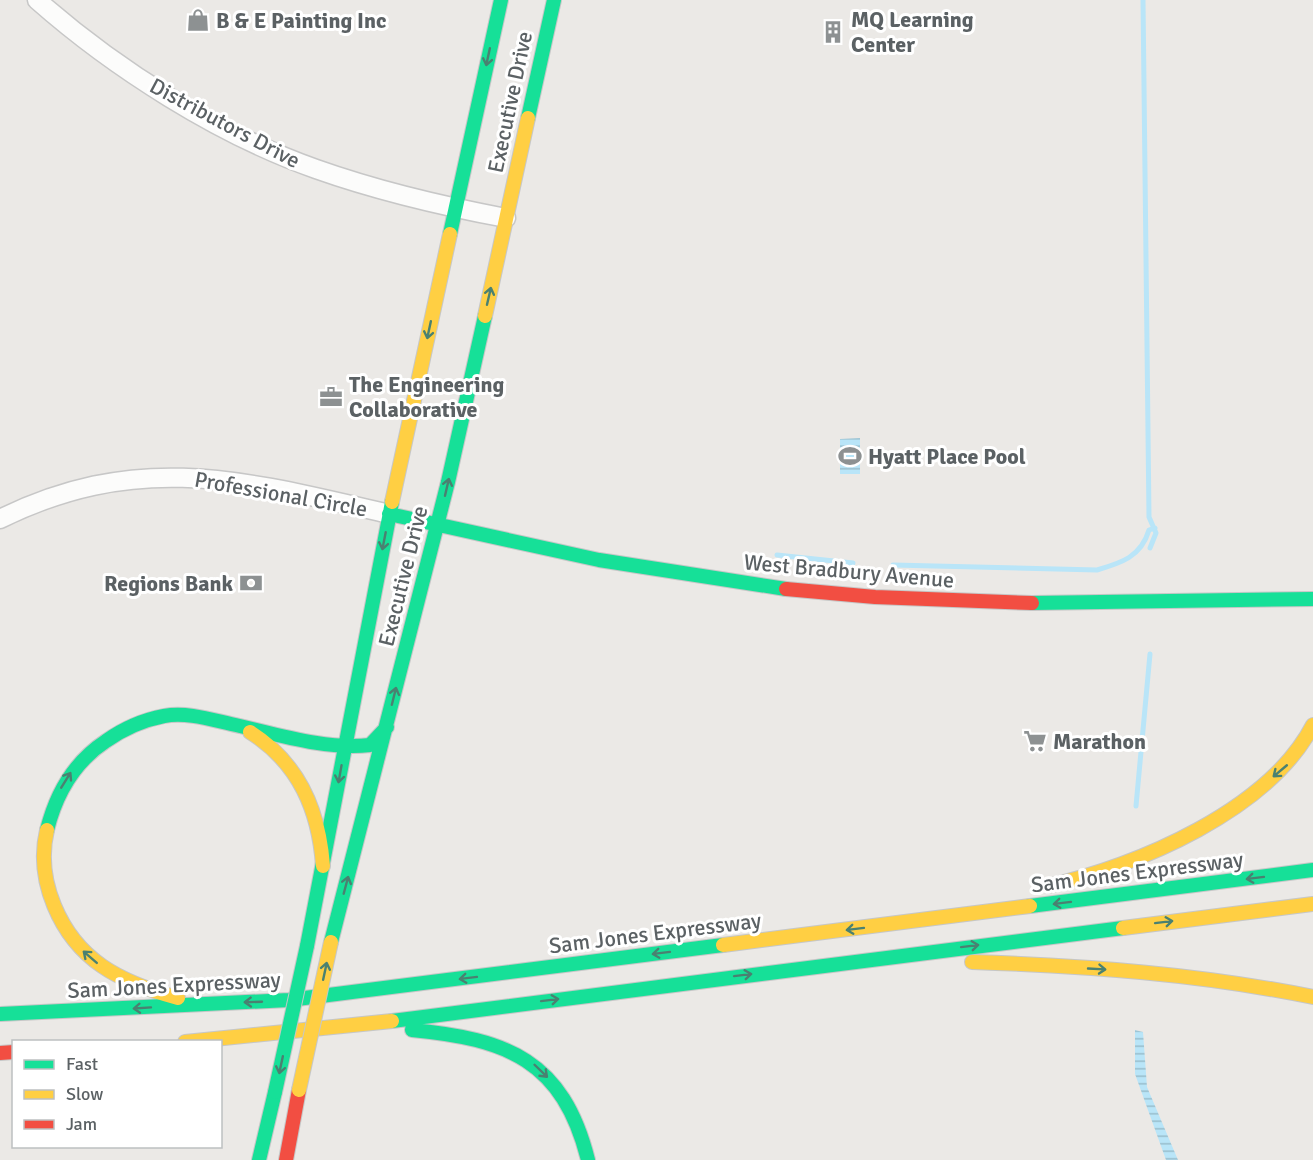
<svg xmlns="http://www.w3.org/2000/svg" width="1313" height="1160" font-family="Signika,sans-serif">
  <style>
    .water { fill: url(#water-rules) }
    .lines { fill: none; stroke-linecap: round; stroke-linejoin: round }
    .stream { stroke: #b9e5f8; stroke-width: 5 }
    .street-casing { stroke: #c7c7c7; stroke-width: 21 }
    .fast-casing { stroke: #c6c7c7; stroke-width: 16 }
    .slow-casing { stroke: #c6c7c7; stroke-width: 16 }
    .jam-casing { stroke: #c6c7c7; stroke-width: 16 }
    .street { stroke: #fcfcfb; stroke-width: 18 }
    .fast { stroke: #16e098; stroke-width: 14 }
    .slow { stroke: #ffcf43; stroke-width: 14 }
    .jam { stroke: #f24e42; stroke-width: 14 }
    .fast-bridge-casing { stroke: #c6c7c7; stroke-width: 16; stroke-linecap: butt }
    .slow-bridge-casing { stroke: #c6c7c7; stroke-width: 16; stroke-linecap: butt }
    .fast-bridge { stroke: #16e098; stroke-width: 14 }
    .slow-bridge { stroke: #ffcf43; stroke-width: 14 }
    .oneway { stroke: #4a8171 }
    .labels { text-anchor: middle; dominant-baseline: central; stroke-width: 6; stroke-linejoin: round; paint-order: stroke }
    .poi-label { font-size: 22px; font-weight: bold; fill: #5b6164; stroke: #fff; text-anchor: start }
    .street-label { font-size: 22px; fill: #5b6164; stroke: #fff }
  </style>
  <defs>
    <pattern id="water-rules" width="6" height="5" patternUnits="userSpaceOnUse" patternTransform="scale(1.5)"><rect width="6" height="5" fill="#b9e5f8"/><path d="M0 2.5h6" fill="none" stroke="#99bdcc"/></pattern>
  </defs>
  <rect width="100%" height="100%" fill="#ebe9e6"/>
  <path class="water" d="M860,438V474H840V439Z
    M1135,1030L1143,1032L1147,1087L1178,1160H1166L1135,1074Z"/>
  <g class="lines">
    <path class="stream" d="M1143,0L1149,517L1156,533L1150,548
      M777,555L853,563
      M893,565L1097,570C1121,563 1141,557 1149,530L1155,528
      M1136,806L1150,654"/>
    <g class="street-casing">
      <path id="street" d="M37,0C114,68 219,135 316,169C378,191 442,206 506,218
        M0,519C140,450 246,481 389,514"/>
    </g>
    <g class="fast-casing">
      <path id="fast" d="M528,118L554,0
        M450,234L501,0
        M389,514L599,560L786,589
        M1032,603L1313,599
        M47,830C56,794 74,762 106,741C123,729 143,720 164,716C186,712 209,719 231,724C276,734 325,750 370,745L387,727
        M1030,906L1313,870
        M331,942L448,482L485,316
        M307,946L392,502
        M0,1014L289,1000L723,945
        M392,1021L1123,928
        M412,1030C507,1039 563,1060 588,1160
        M259,1160L275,1092"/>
    </g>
    <g class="slow-casing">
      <path id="slow" d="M485,316L528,118
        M392,502L450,234
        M250,732C299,763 319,810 323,866
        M47,830C35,880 60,937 102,966C125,982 152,991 178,998
        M1048,886C1138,866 1269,810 1313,725
        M1123,928L1313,904
        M723,945L1030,906
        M972,962C1087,966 1200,974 1313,997
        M185,1042L392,1021"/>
    </g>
    <g class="jam-casing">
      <path id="jam" d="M786,589L875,597L1032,603
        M0,1053L14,1052
        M286,1160L299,1090"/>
    </g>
    <use href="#street" class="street"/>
    <use href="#fast" class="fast"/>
    <use href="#slow" class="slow"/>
    <use href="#jam" class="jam"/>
    <g class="fast-bridge-casing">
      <path id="fast-bridge" d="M275,1092L307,946"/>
    </g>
    <g class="slow-bridge-casing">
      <path id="slow-bridge" d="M299,1090L331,942"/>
    </g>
    <use href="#fast-bridge" class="fast-bridge"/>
    <use href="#slow-bridge" class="slow-bridge"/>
  </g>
  <defs><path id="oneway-shaft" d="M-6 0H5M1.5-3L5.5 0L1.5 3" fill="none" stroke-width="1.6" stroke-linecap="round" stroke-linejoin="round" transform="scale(1.5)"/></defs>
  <g class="oneway">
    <use href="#oneway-shaft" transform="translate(488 57) rotate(102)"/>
    <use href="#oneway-shaft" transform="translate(489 296) rotate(-77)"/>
    <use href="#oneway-shaft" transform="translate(429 330) rotate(102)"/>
    <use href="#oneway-shaft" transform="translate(447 487) rotate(-77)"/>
    <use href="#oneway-shaft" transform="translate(384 541) rotate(101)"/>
    <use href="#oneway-shaft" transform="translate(394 696) rotate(-76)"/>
    <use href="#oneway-shaft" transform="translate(1280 771) rotate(140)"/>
    <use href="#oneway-shaft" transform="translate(340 774) rotate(100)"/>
    <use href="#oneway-shaft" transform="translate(66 780) rotate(-58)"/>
    <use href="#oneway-shaft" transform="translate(1255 878) rotate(173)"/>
    <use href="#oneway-shaft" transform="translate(346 885) rotate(-75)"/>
    <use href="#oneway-shaft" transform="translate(1062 903) rotate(173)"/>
    <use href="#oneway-shaft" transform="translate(1164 922) rotate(-7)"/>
    <use href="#oneway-shaft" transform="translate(855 929) rotate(173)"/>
    <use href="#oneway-shaft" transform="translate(970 946) rotate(-7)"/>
    <use href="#oneway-shaft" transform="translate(661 953) rotate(173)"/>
    <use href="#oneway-shaft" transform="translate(90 957) rotate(-139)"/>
    <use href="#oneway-shaft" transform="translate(1097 969) rotate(3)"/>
    <use href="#oneway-shaft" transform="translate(325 971) rotate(-78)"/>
    <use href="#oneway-shaft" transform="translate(743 975) rotate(-7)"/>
    <use href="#oneway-shaft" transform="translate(468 978) rotate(173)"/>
    <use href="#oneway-shaft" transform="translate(550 1000) rotate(-7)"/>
    <use href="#oneway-shaft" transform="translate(253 1002) rotate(178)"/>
    <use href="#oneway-shaft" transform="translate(142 1008) rotate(176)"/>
    <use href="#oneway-shaft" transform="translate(281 1065) rotate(102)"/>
    <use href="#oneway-shaft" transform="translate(541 1071) rotate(44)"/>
  </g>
  <defs>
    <g id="shop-bare" transform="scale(1.8)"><path d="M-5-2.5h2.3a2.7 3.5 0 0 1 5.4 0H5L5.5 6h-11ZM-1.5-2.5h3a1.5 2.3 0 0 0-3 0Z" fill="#8d9192" stroke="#fff" stroke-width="2.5" paint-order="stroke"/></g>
    <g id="building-bare" transform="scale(1.8)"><path d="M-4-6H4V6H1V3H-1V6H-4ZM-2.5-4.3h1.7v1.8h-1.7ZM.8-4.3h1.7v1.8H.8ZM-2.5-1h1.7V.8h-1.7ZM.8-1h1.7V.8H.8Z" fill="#8d9192" stroke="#fff" stroke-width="2.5" paint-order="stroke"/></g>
    <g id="office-bare" transform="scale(1.8)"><path d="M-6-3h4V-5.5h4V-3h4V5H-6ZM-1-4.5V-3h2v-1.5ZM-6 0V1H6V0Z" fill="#8d9192" stroke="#fff" stroke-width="2.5" paint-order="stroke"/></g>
    <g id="stadium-bare" transform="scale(1.8)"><path d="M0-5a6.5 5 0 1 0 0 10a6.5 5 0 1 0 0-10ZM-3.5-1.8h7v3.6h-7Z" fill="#8d9192" stroke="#fff" stroke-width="2.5" paint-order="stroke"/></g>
    <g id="bank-bare" transform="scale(1.8)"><path d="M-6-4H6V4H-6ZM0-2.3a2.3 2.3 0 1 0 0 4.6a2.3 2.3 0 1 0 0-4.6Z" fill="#8d9192" stroke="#fff" stroke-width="2.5" paint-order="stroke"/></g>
    <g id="supermarket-bare" transform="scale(1.8)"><path d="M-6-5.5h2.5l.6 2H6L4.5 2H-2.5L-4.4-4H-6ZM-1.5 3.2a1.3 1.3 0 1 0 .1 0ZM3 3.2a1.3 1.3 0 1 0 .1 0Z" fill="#8d9192" stroke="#fff" stroke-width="2.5" paint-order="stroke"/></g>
  </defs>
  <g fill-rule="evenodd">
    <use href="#shop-bare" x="198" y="20"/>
    <use href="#building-bare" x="833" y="32"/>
    <use href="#office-bare" x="331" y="397"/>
    <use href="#stadium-bare" x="850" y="456"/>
    <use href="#bank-bare" x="251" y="583"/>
    <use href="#supermarket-bare" x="1035" y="741"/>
  </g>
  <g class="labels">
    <g class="poi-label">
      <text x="851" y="19">MQ Learning<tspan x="851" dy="25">Center</tspan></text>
      <text x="216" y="20">B &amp; E Painting Inc</text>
      <text x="349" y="384">The Engineering<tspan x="349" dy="25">Collaborative</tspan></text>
      <text x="868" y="456">Hyatt Place Pool</text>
      <text x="233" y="583" text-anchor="end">Regions Bank</text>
      <text x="1053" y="741">Marathon</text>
    </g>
    <g class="street-label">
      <text transform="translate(510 102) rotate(-78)">Executive Drive</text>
      <text transform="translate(225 123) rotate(28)">Distributors Drive</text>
      <text transform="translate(281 494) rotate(10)">Professional Circle</text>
      <text transform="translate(849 571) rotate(5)">West Bradbury Avenue</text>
      <text transform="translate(403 576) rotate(-76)">Executive Drive</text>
      <text transform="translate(1137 872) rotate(-7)">Sam Jones Expressway</text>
      <text transform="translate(655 933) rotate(-7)">Sam Jones Expressway</text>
      <text transform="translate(174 985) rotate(-3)">Sam Jones Expressway</text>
    </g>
  </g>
  <rect x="12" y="1040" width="210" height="108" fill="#ffffff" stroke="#bdc0c1" stroke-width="1.5"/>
  <rect x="24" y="1060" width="30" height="9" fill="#16e098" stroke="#bdc0c1" stroke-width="1.5"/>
  <text x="66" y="1070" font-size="18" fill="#5b6164">Fast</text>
  <rect x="24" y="1090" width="30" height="9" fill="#ffcf43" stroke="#bdc0c1" stroke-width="1.5"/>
  <text x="66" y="1100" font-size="18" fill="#5b6164">Slow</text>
  <rect x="24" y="1120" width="30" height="9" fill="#f24e42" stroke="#bdc0c1" stroke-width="1.5"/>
  <text x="66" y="1130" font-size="18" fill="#5b6164">Jam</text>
</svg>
